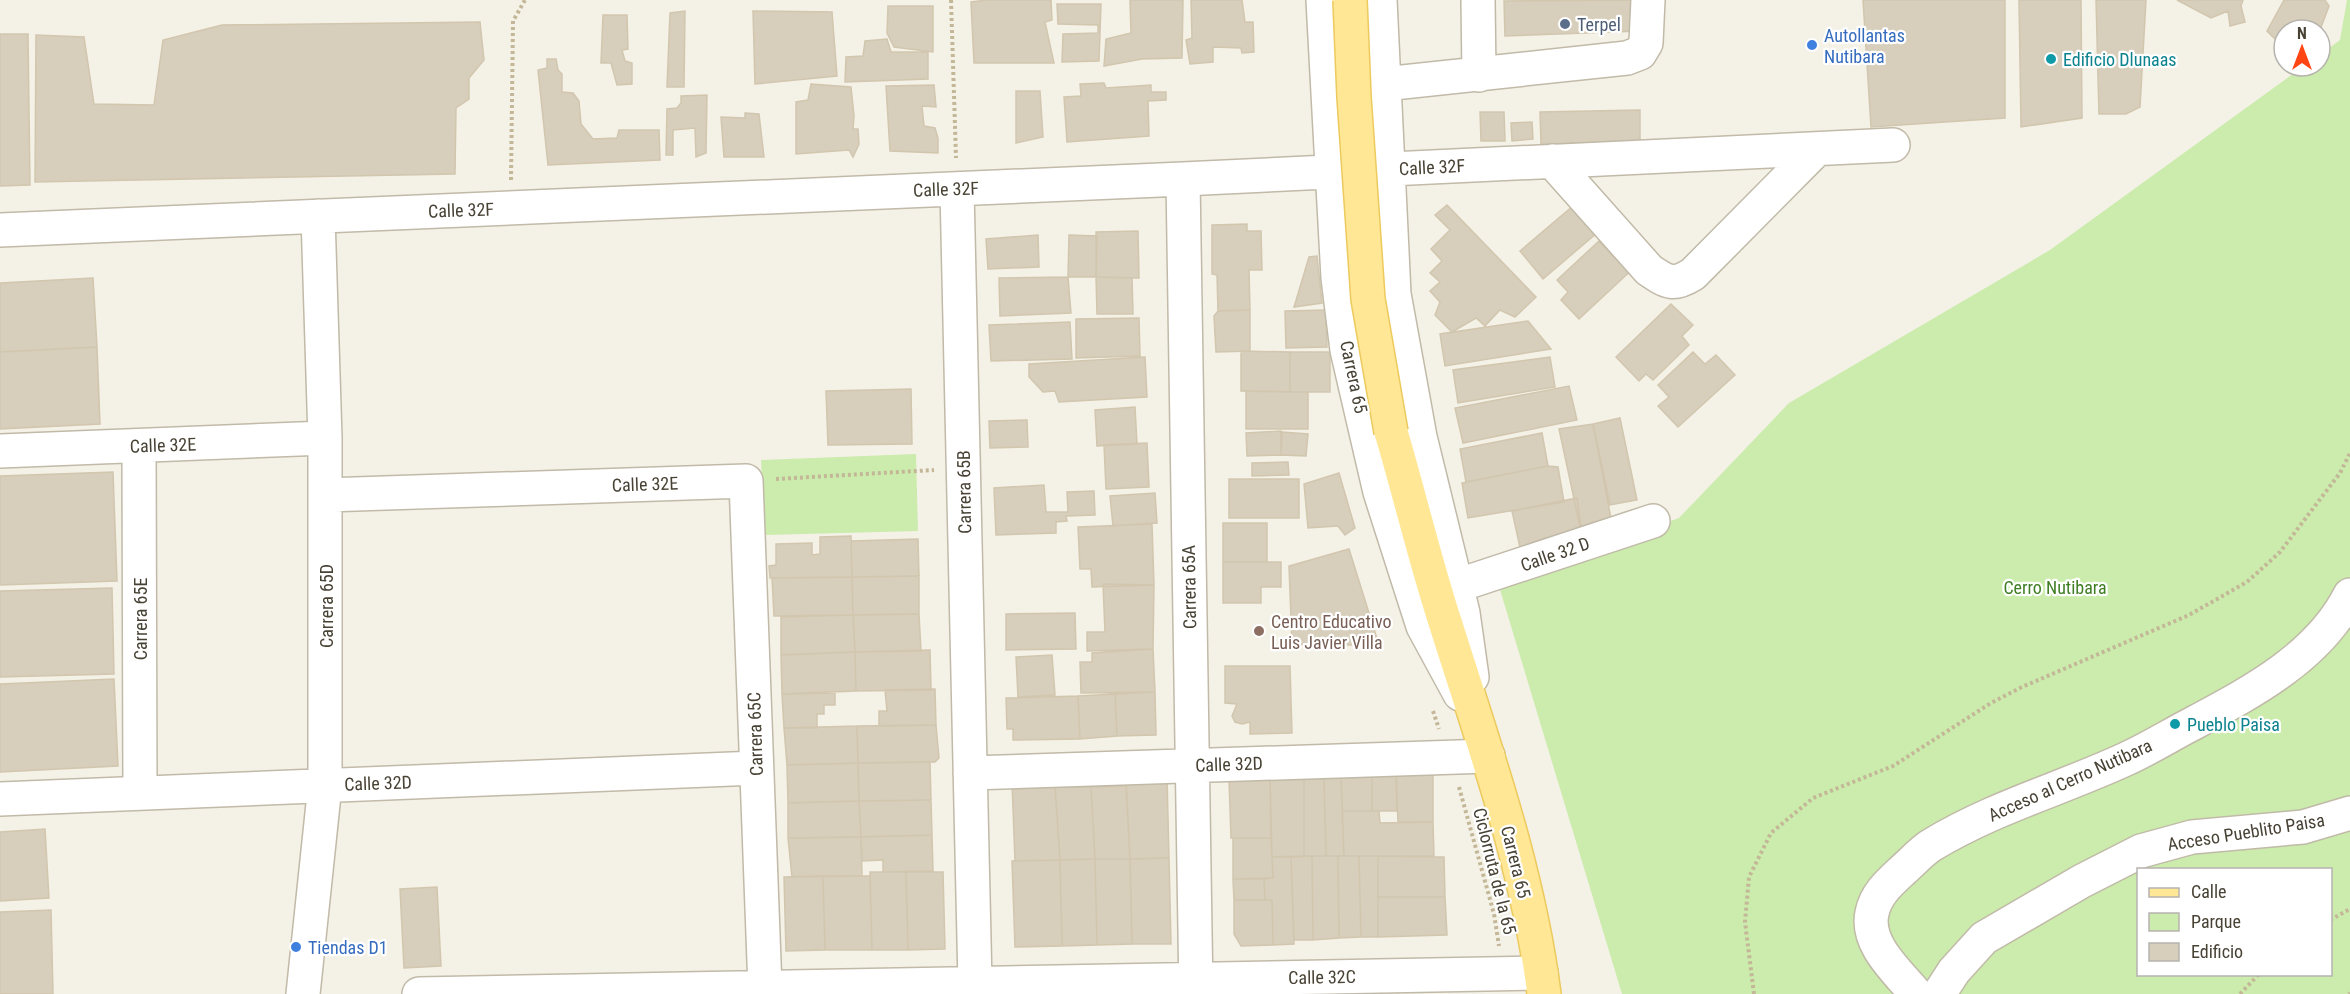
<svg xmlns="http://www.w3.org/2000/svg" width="2350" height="994" font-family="'Roboto Condensed',sans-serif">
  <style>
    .green { fill: #cbecac; fill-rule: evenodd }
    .building { fill: #d7cebb; stroke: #d2c6ae; stroke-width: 1.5 }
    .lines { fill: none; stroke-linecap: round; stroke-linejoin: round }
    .minor-casing { stroke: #c1baa8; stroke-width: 36 }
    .major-casing { stroke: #ecca5d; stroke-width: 36 }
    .path { stroke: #c3b798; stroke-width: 4; stroke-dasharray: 3 3; stroke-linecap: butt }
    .minor { stroke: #fff; stroke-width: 33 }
    .major { stroke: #ffe795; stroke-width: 33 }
    .major-bridge-casing { stroke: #ecca5d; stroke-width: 36; stroke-linecap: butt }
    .major-bridge { stroke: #ffe795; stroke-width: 33 }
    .service-dot { fill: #5c6f8a; stroke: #fff; stroke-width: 2 }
    .shop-dot { fill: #3f7fe0; stroke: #fff; stroke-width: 2 }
    .culture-dot { fill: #0f9aa8; stroke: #fff; stroke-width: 2 }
    .education-dot { fill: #8d6e63; stroke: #fff; stroke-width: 2 }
    .labels { text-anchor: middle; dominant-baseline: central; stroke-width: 4.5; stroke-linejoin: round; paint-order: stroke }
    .service-label { font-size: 18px; fill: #4e5e75; stroke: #fff; text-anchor: start }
    .shop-label { font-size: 18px; fill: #366cbe; stroke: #fff; text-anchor: start }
    .culture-label { font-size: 18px; fill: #0d838f; stroke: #fff; text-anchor: start }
    .street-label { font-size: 18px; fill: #484235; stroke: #fff }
    .park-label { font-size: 18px; fill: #407e24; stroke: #fff }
    .education-label { font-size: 18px; fill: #785e54; stroke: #fff; text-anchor: start }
  </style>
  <rect width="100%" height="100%" fill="#f4f1e6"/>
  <path class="green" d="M2347,0H2350V994H1622L1498,583L1679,518L1789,403L2050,250L2304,66H2320V55L2340,40ZM2138,870H2330V974H2138Z
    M916,454L918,531L765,535L761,460Z"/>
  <path class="building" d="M987,0H1051L1052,20L1045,22L1054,63H974L971,2Z
    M1130,0H1183L1182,58L1142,59L1104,66L1106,39L1131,33Z
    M1191,0H1242L1245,22H1253L1254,52L1242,53L1241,48L1213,47V62L1190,64L1186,40L1192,38Z
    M1638,0L1639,31L1505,36L1504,1Z
    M1863,0H2005V118L1871,127Z
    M2019,0H2081L2082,118L2021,127Z
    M2096,0H2146L2140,107L2126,114H2099Z
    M2177,0H2243L2241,6L2245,22L2230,26L2228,11L2211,18Z
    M2284,0H2325L2329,6L2320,30H2284V48L2267,31Z
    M1057,4H1101L1099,61L1062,62L1063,34L1098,33V25L1058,24Z
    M888,6H933V52L894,47L887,33Z
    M685,11L684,87H667L670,13Z
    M753,11L832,12L837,76L755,84Z
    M603,15H627L628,49L622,50L625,61L632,63V84L617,85L611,63H601Z
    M480,22L484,60L469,78V99L456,108L455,174L35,182L36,35L84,37L94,104L154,105L163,40L222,25Z
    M0,34H28L30,185L0,186Z
    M887,39L891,52H928V79L845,82L846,57L863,56L865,41Z
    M547,59H556L558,70L562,74V92L573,93L579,101L581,124L593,139L617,138L619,130H659L660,160L548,165L538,70L547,68Z
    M1104,83L1106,88L1151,85V92H1166V100L1148,101L1149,136L1067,142L1064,97L1081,96L1080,84Z
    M811,84L851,87L854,116L853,129H858L859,144L853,157L849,150L796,154V102L808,100Z
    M934,85L936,107L922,106L924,126L935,128L938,138V153L890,151L886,86Z
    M1016,91H1040L1043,137L1016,143Z
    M707,95L706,153L696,157L695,128L673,130V155H666L667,109L677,108L681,103V96Z
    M1640,110V142L1541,144L1540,112Z
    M1480,112H1504L1505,141H1481Z
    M745,113L759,114L764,157H724L721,117L745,118Z
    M1532,122L1533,139L1512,141L1511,123Z
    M1580,200L1604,227L1543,279L1520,251Z
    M1447,205L1536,297L1515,317L1500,310L1485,326L1476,318L1452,332L1435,315L1440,302L1430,291L1440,282L1430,273L1442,261L1431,249L1450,230L1435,215Z
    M1247,224V231H1261L1262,270H1249L1250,310L1218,311L1217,275L1212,274V225Z
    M1138,231L1139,278L1096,277V232Z
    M1038,235L1039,267L988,269L986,239Z
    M1069,235L1097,236L1096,277H1068Z
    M1599,241L1613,256L1622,249L1637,265L1579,319L1561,300L1568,292L1557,280Z
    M1317,256L1322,303L1294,307L1309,257Z
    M1068,277L1071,313L1000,316L999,278Z
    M1096,277L1132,278L1133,314H1097Z
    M93,278L97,347L0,352V283Z
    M1671,304L1693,325L1682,336L1689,345L1653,380L1646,374L1639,381L1616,357Z
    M1250,310V351L1216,352L1214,316L1218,311Z
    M1326,310L1327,347L1286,348L1285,311Z
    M1139,318L1140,356L1076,358V319Z
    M1528,321L1551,349L1445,366L1440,334Z
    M1070,322L1072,359L991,361L989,325Z
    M97,347L100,424L0,429V352Z
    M1241,351L1290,352V392L1241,391Z
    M1290,352H1330V392H1290Z
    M1693,352L1705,364L1716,355L1735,375L1678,427L1658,406L1669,397L1658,385Z
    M1145,357L1147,397L1059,402L1055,391L1043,392L1029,377V364Z
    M1550,357L1555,387L1458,403L1453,370Z
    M1569,386L1577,420L1463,443L1455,408Z
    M911,389L912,444L828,445L826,391Z
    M1246,391L1308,392V429H1246Z
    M1135,407L1137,444L1097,446L1095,410Z
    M1620,418L1637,500L1610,505L1593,424Z
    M1027,420L1028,447L990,448L989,421Z
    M1593,424L1613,529L1582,536L1559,429Z
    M1281,431V455L1247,456L1246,433Z
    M1282,432L1308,434L1306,456L1281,455Z
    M1542,433L1548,466L1466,482L1460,449Z
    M1147,443L1149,487L1106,489L1104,445Z
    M1288,462L1289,475L1252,476V463Z
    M1548,466L1558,467L1564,502L1468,518L1462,483Z
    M113,472L117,581L0,585V476Z
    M1339,473L1355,528L1345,535L1338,526L1308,528L1304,484Z
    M1229,479H1299V518H1229Z
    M1044,485L1046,512H1068L1067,492L1094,491L1095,515L1066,516L1067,521L1056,522V533L996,535L994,488Z
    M1155,493L1157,523L1113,526L1110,496Z
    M1577,498L1582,536L1521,552L1512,511Z
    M1223,523H1267V562H1223Z
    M1152,524L1154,585L1092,587L1091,569H1080L1078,527Z
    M851,536L852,577L770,578L769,566L776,565V544L812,543V555L820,554V537Z
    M918,539L919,576L852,577L851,541Z
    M1349,549L1379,645H1292L1289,566Z
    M1223,562H1281V587H1261V603H1223Z
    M919,576V614L853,615L852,577Z
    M852,577L853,615L774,616L772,578Z
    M1103,584L1154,585L1153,649L1087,651V632H1105Z
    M112,588L114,674L0,677V591Z
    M1075,613L1076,649L1006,650V614Z
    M919,614L921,651L855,652L853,615Z
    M853,615L855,652L781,655V617Z
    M1153,649L1155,692L1081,693L1080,662H1092V653Z
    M930,650L931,690L856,691L855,652Z
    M855,652L856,691L782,694L781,655Z
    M1052,655L1055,695L1018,697L1016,657Z
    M1225,666H1290L1292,733L1250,734V722L1242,724L1235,722L1232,716L1237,704L1225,703Z
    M114,679L118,766L0,772V684Z
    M935,689L936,725L879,726V711H887L885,690Z
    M1155,692L1156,735L1117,736L1115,694Z
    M835,693V705H824V714H817V728H784L782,694Z
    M1115,694L1117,736L1080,739L1078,696Z
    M1078,696L1080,739L1013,740V729H1007L1006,698Z
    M936,725L939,758L935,762L858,763L857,726Z
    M857,726L858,763L787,765L784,728Z
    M930,762L931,800L859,801L858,763Z
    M858,763L859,801L788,803L787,765Z
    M1372,769V811H1342L1341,772Z
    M1372,773H1396L1397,811H1372Z
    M1396,773H1433V822H1398Z
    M1341,777L1344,856H1326L1324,778Z
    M1167,778L1169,858L1130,859L1126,779Z
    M1324,778L1326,856H1304V779Z
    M1229,779H1270L1271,838H1231Z
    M1270,779H1304V856L1272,857Z
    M1012,782L1036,783V788L1055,787L1060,860L1015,861Z
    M1126,786L1130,859H1095L1091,787Z
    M1055,787H1091L1095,859L1060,860Z
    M931,800L932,835L861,837L859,801Z
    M859,801L861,837L788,838V803Z
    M1342,811H1379L1380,823L1433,822L1434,856H1344Z
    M45,829L49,898L0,901V832Z
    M932,835L933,871L883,872V860L862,861L861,837Z
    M861,837L862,876L792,877L788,838Z
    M1233,838H1271L1273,878L1233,879Z
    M1312,856L1313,940H1294L1291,857Z
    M1312,856H1338L1339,938L1313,940Z
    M1338,856H1359L1361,937L1339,938Z
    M1359,856H1378V937H1361Z
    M1378,856L1444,857L1445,897H1378Z
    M1272,857H1291L1294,944L1273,945L1272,900H1265L1264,879L1273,878Z
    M1169,858L1171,944H1132L1130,859Z
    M1095,859H1130L1132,944L1097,945Z
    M1095,859L1097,945L1062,946L1060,860Z
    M1060,860L1062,946L1015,947L1012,861Z
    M870,872H906L908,950H872Z
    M906,872H943L945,949L908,950Z
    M823,876L825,950L786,951L784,877Z
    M823,876H870L872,950H825Z
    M1233,879H1264L1265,900H1234Z
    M437,887L441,966L404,968L400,889Z
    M1378,897H1445L1447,935L1378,937Z
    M1234,900H1272L1273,945L1241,946L1234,934Z
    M51,910L53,994H0V912Z"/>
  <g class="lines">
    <g class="minor-casing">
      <path id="minor" d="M1323,0L1338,278L1347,350L1380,492L1423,626L1460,694
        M1380,0L1394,294L1420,437L1463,613L1472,677
        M1478,0L1479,75
        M1384,84L1627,58L1640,53L1646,43L1648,0
        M1552,161L1649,270C1668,283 1674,286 1693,274L1817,149
        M1183,179L1196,994
        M957,189L975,984
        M0,230L1183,179L1893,145
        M139,446L140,793
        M0,451L325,438
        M326,495L746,481L765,988
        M1456,586L1653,521
        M970,773L1488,756
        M0,799L756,768
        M303,994L325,785V438L318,216
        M419,994L1541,973
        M1916,994C1898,972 1865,944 1872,913C1876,894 1889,883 1903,870C1912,862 1920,853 1930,846C1992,808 2061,789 2126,759C2148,749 2169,736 2190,725C2250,693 2318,658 2350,595
        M1939,994L1954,971L1984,938L2082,881L2141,851L2192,837L2303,827L2350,813"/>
    </g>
    <g class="major-casing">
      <path id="major" d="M1391,432C1410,496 1425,561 1446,625C1484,746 1528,868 1544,994"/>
    </g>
    <path class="path" d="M951,0L956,158
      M511,180L513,21L525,0
      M776,479L934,470
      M1433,711L1439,729
      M1459,787L1494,914L1499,946
      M2330,920L2350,909
      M1754,994L1745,922L1749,877L1771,833L1813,798L1893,766L1991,703L2022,687L2189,615L2247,582L2280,552L2340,473L2350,453
      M2240,994L2259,974
      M2349,994L2350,993"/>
    <use href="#minor" class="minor"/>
    <use href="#major" class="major"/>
    <g class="major-bridge-casing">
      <path id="major-bridge" d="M1350,0L1354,97L1368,299L1391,432"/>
    </g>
    <use href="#major-bridge" class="major-bridge"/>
  </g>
  <circle class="service-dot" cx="1565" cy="24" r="6"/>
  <g class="shop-dot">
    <circle cx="1812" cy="45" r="6"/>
    <circle cx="296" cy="947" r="6"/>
  </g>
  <g class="culture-dot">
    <circle cx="2051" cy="59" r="6"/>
    <circle cx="2175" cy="724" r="6"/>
  </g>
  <circle class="education-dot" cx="1259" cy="631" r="6"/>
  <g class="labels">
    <g class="service-label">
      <text x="1577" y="24">Terpel</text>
    </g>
    <g class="shop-label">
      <text x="1824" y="35">Autollantas<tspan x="1824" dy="21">Nutibara</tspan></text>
      <text x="308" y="947">Tiendas D1</text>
    </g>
    <g class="culture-label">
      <text x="2063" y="59">Edificio Dlunaas</text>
      <text x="2187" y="724">Pueblo Paisa</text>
    </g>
    <g class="street-label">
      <text transform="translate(1432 167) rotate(-3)">Calle 32F</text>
      <text transform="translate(946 189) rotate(-2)">Calle 32F</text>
      <text transform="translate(461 210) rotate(-2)">Calle 32F</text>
      <text transform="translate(1354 377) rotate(78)">Carrera 65</text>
      <text transform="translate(163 445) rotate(-2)">Calle 32E</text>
      <text transform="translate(645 484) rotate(-2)">Calle 32E</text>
      <text transform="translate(964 492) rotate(-91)">Carrera 65B</text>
      <text transform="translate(1555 554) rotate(-19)">Calle 32 D</text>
      <text transform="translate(1189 587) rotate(-91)">Carrera 65A</text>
      <text transform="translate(326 606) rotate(-90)">Carrera 65D</text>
      <text transform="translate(140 619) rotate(-90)">Carrera 65E</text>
      <text transform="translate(755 734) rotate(-92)">Carrera 65C</text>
      <text transform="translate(1229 764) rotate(-2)">Calle 32D</text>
      <text transform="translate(2070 780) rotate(-24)">Acceso al Cerro Nutibara</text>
      <text transform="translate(378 783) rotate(-2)">Calle 32D</text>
      <text transform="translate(2246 832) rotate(-9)">Acceso Pueblito Paisa</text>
      <text transform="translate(1516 862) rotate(76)">Carrera 65</text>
      <text transform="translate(1495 871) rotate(76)">Ciclorruta de la 65</text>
      <text transform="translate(1322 977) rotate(-1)">Calle 32C</text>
    </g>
    <g class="park-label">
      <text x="2055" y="587">Cerro Nutibara</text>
    </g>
    <g class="education-label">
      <text x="1271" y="621">Centro Educativo<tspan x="1271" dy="21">Luis Javier Villa</tspan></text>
    </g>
  </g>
  <rect x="2137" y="868" width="195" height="108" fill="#ffffff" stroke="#b6b3ae" stroke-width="1.5"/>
  <rect x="2149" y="888" width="30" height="9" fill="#ffe795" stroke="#b6b3ae" stroke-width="1.5"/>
  <text x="2191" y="898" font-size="18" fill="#484235">Calle</text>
  <rect x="2149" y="913" width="30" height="18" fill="#cbecac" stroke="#b6b3ae" stroke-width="1.5"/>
  <text x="2191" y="928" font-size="18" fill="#484235">Parque</text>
  <rect x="2149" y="943" width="30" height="18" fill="#d7cebb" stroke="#b6b3ae" stroke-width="1.5"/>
  <text x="2191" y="958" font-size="18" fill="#484235">Edificio</text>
  <g transform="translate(2302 48)"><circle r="28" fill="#ffffff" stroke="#b6b3ae" stroke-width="1.5"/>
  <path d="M0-4.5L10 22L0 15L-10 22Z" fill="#ff4513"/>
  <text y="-9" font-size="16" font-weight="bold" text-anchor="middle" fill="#484235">N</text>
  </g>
</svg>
